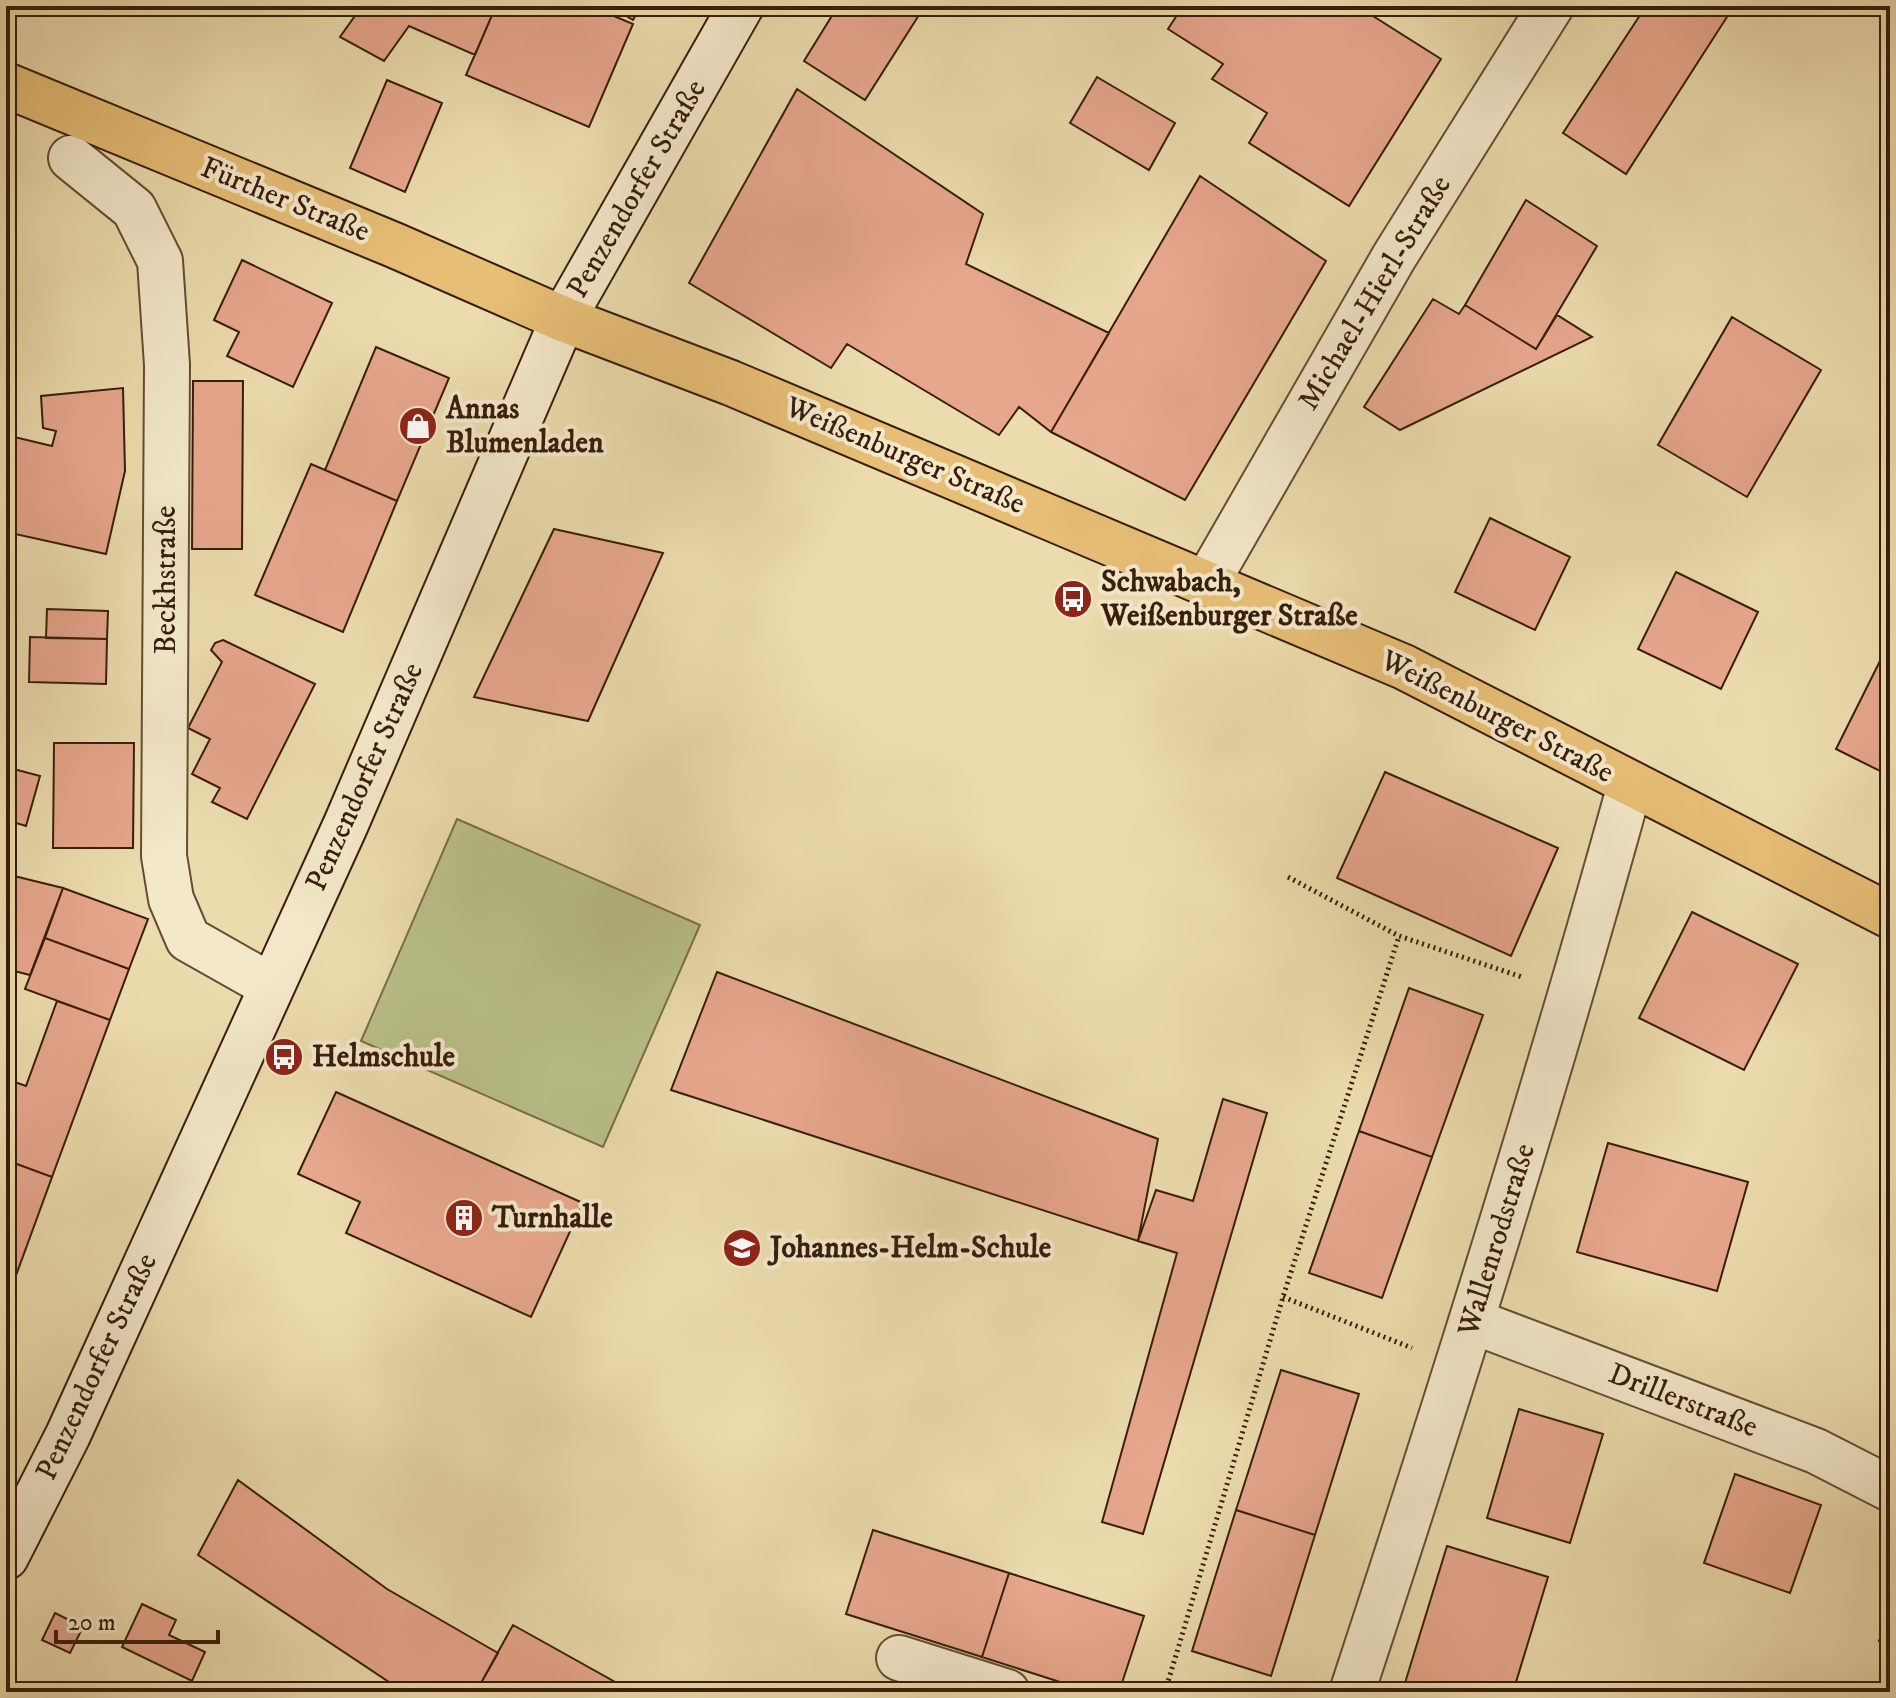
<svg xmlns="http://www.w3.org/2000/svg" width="1896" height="1698" font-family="'IM FELL DW Pica',serif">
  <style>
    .green { fill: #b9c089; stroke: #786e4b; stroke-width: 2 }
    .building { fill: #e7a78c; stroke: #381d0d; stroke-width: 2 }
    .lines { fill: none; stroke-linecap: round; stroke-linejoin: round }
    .minor-casing { stroke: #654d35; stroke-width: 48 }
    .secondary-casing { stroke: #381d0d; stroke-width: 48 }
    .primary-casing { stroke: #381d0d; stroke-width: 48 }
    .path { stroke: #381d0d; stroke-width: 5; stroke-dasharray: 2 4; stroke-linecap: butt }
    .minor { stroke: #f3e8ca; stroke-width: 44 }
    .secondary { stroke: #f3e8ca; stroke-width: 44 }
    .primary { stroke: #e6be76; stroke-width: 44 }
    .labels { text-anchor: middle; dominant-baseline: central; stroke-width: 8; stroke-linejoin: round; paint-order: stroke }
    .street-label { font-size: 30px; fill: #381d0d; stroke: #f3e8ca }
    .poi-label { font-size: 30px; font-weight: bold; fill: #381d0d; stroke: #f3e8ca; text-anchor: start }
  </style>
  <rect width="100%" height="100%" fill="#ecdcad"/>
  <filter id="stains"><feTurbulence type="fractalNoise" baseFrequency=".0025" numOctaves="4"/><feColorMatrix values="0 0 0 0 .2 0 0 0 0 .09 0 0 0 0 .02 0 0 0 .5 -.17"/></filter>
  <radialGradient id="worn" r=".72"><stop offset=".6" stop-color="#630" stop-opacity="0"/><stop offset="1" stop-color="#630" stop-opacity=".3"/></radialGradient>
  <path class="green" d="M457,819L700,925L603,1147L361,1041Z"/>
  <path class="building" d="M362,6H496L475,55L409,26L384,61L340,37Z
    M496,6H590L633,24L589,127L466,75Z
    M609,6H641L633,20Z
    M838,6H906L919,15L865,100L804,61Z
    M1183,6H1357L1441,59L1349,206L1249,143L1267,113L1212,79L1223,64L1168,29Z
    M1646,6H1734L1626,174L1563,133Z
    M1097,77L1175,123L1149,170L1070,123Z
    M387,80L442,103L405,192L350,168Z
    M797,89L983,214L966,264L1109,333L1051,432L1019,407L999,435L847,344L831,368L689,283Z
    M1200,176L1326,261L1185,500L1051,432Z
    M1526,200L1597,246L1536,349L1465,305Z
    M242,260L332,303L293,387L227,356L239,332L214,320Z
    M1433,299L1459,314L1465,305L1536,349L1557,315L1592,337L1400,430L1364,407Z
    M1732,317L1821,370L1747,497L1658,445Z
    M376,347L449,378L397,501L325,470Z
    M193,381H243L242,549H192Z
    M123,388L125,471L106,554L6,532V435L52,446L56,431L43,428L41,396Z
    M311,464L397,501L343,632L255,595Z
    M1490,518L1570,557L1535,630L1455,592Z
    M554,529L663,553L588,721L474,697Z
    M1676,572L1758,612L1721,689L1638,649Z
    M47,609L108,611L107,639L46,638Z
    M30,637L107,639L106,684L29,682Z
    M223,640L315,684L247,819L212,802L220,788L192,774L210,739L188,728L222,662L211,650L215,643Z
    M1890,641V776L1836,749Z
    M54,743H134L133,848H53Z
    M6,767L40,776L26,826L6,820Z
    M1385,772L1558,848L1511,956L1337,878Z
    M6,874L63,888L30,975L6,969Z
    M63,888L148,919L129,969L45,938Z
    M1692,912L1798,964L1744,1070L1639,1018Z
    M45,938L129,969L110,1020L25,989Z
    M717,972L1158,1139L1138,1241L671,1090Z
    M1409,988L1483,1015L1432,1157L1359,1131Z
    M57,1001L110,1020L52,1177L6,1160V1134L12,1117L6,1114V1079L26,1086Z
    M336,1092L583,1203L531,1317L346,1233L360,1202L298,1174Z
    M1223,1099L1267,1113L1143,1534L1102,1522L1177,1253L1138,1241L1156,1190L1193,1201Z
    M1359,1131L1432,1157L1382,1298L1309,1273Z
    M1608,1143L1748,1182L1717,1291L1577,1252Z
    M6,1160L52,1177L7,1300L6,1299Z
    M1281,1370L1359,1394L1315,1535L1236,1510Z
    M1519,1409L1603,1434L1570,1543L1487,1518Z
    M1735,1474L1821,1505L1790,1593L1704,1563Z
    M238,1480L387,1589L498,1653L476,1692H404L198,1555Z
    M1236,1510L1315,1535L1271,1676L1192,1651Z
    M873,1530L1009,1573L982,1657L846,1614Z
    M1447,1546L1548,1577L1513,1692H1436L1405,1683Z
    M1009,1573L1144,1616L1119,1692H1091L982,1657Z
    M142,1604L176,1620L169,1635L205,1652L192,1681L122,1647Z
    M55,1613L83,1627L70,1653L42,1640Z
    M1890,1614V1646L1879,1641Z
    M513,1625L633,1692H476Z
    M1405,1683L1436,1692H1402Z"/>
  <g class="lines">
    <g class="minor-casing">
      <path id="minor" d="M71,158L134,209L160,261L167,365L164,856L171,899L188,939L271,986
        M1206,584L1394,257L1551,6
        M1472,1321L1816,1451L1890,1489
        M899,1658L1007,1692
        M1352,1692C1451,1391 1546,1090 1630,785"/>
    </g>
    <g class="secondary-casing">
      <path id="secondary" d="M6,1557L68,1435L346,824L563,319L741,6"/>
    </g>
    <g class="primary-casing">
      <path id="primary" d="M6,85L394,245L563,319L731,383L1404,667L1890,916"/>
    </g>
    <path class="path" d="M1288,877L1399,936L1522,977
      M1283,1297L1412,1348
      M1165,1692L1283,1297L1399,936"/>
    <use href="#minor" class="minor"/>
    <use href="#secondary" class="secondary"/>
    <use href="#primary" class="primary"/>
  </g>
  <defs>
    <g id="shop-disc" transform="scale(2)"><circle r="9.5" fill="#8f2418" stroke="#f3e8ca"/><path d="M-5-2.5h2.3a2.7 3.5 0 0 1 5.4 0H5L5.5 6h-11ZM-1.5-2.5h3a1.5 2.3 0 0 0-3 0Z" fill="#fff"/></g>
    <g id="bus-disc" transform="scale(2)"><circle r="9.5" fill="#8f2418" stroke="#f3e8ca"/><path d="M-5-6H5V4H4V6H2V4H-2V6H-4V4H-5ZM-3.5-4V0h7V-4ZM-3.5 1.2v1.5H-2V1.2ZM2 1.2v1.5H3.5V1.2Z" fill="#fff"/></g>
    <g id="building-disc" transform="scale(2)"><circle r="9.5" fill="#8f2418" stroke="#f3e8ca"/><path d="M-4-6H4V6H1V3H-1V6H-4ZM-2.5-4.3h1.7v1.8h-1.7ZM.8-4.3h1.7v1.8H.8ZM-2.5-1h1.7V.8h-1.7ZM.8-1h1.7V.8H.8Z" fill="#fff"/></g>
    <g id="school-disc" transform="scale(2)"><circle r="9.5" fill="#8f2418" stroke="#f3e8ca"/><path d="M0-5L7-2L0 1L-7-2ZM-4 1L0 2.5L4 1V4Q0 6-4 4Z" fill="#fff"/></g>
  </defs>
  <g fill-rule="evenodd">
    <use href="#shop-disc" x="418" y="426"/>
    <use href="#bus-disc" x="1073" y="599"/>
    <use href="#bus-disc" x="284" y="1057"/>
    <use href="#building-disc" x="464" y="1218"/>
    <use href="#school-disc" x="742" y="1248"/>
  </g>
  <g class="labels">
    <g class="street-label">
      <text transform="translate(637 189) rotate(-60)">Penzendorfer Straße</text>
      <text transform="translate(285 200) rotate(22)">Fürther Straße</text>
      <text transform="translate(1375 293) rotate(-59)">Michael-Hierl-Straße</text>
      <text transform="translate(905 456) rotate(23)">Weißenburger Straße</text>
      <text transform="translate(166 580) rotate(-90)">Beckhstraße</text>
      <text transform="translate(1497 717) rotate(27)">Weißenburger Straße</text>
      <text transform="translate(365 777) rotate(-66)">Penzendorfer Straße</text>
      <text transform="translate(1497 1240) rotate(-73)">Wallenrodstraße</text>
      <text transform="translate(97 1367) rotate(-65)">Penzendorfer Straße</text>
      <text transform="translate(1683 1401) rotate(21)">Drillerstraße</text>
    </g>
    <g class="poi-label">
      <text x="446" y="409">Annas<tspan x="446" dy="34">Blumenladen</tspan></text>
      <text x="1101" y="582">Schwabach,<tspan x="1101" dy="34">Weißenburger Straße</tspan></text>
      <text x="312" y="1057">Helmschule</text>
      <text x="492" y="1218">Turnhalle</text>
      <text x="770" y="1248">Johannes-Helm-Schule</text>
    </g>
  </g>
  <rect width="1896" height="1698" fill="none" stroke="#ecdcad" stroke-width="32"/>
  <rect x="8" y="8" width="1880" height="1682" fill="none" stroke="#381d0d" stroke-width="4"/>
  <rect x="16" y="16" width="1864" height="1666" fill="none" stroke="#381d0d" stroke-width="2"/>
  <path d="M56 1630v12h162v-12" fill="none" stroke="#381d0d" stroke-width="4"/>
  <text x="68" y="1630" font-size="24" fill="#381d0d" stroke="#f3e8ca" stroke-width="6" paint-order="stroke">20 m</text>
  <rect width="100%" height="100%" filter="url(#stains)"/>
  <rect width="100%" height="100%" fill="url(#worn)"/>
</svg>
